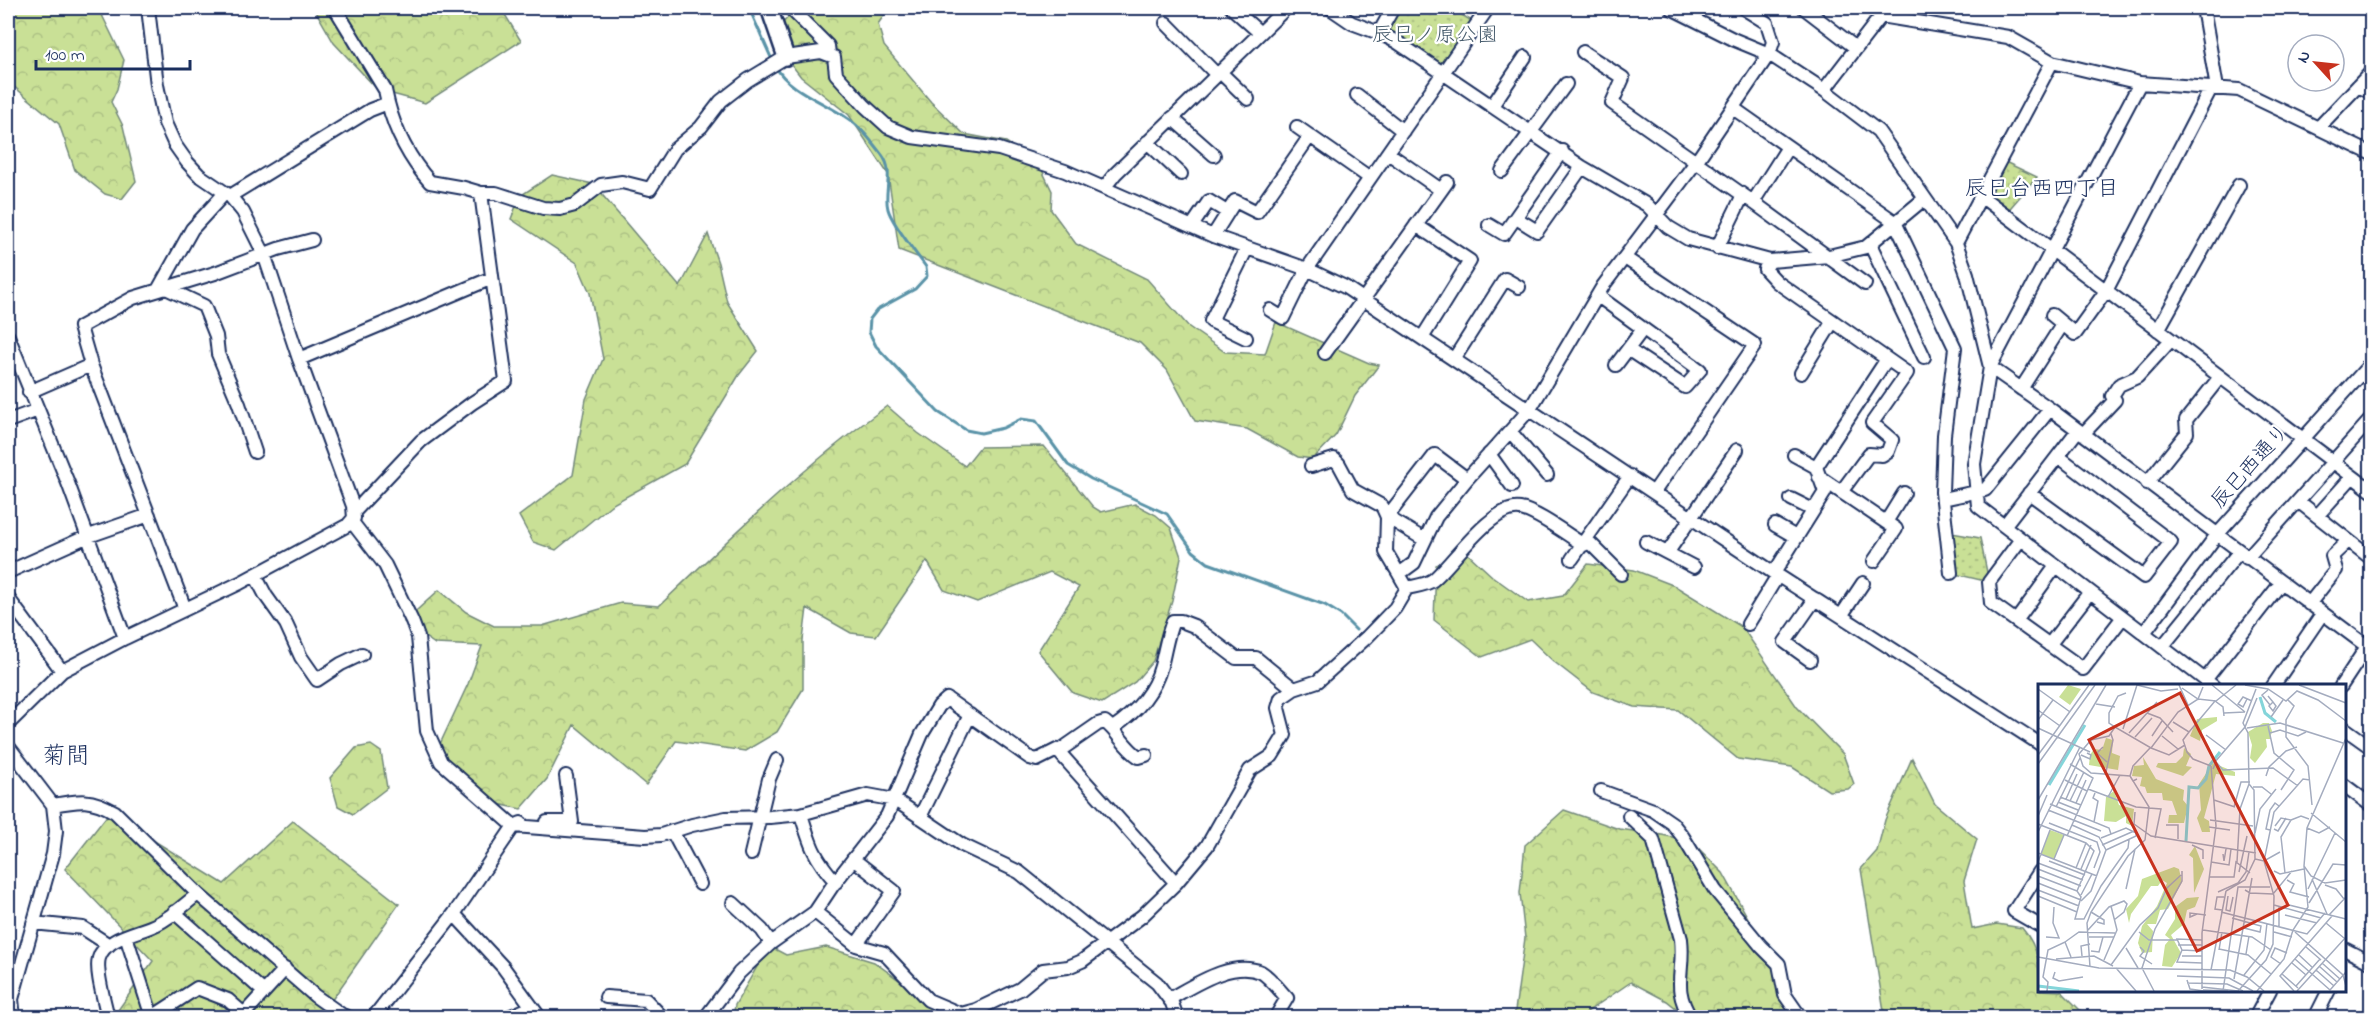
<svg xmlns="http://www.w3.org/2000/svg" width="2379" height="1025" font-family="'Indie Flower','Klee One',sans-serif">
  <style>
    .forest { fill: url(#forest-crowns); stroke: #72887a; stroke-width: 1.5 }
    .park { fill: url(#park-dots); stroke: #72887a; stroke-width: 1.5 }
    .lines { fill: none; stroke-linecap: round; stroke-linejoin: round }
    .stream { stroke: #5a93a8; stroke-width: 3 }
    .minor-casing { stroke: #1b2f5e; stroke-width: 16 }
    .tertiary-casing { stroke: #1b2f5e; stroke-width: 20 }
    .minor { stroke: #fff; stroke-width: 12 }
    .tertiary { stroke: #fff; stroke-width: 15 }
    .labels { text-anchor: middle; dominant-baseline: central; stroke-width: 4.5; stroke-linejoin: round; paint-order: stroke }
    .park-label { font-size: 21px; fill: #465b6c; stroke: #fff }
    .street-label { font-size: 21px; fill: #1b2f5e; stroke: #fff }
    .neighbourhood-label { font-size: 22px; fill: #1b2f5e; stroke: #fff }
    .quarter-label { font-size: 24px; fill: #1b2f5e; stroke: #fff }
    .inset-river { fill: none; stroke: #84d5da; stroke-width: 3 }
    .inset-road { fill: none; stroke: #a4acbf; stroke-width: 1.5 }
    .view { fill: #c8321e; fill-opacity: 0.15; stroke: #c8321e; stroke-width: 3 }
    .inset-edge { fill: none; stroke: #1b2f5e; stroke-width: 3 }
  </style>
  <defs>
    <pattern id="forest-crowns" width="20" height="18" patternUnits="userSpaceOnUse" patternTransform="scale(1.5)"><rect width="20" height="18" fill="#c9e096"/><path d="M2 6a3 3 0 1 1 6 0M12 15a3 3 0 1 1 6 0" fill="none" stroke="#acc084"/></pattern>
    <pattern id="park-dots" width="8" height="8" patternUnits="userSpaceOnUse" patternTransform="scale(1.5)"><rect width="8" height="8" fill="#c9e096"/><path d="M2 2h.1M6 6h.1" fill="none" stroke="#acc084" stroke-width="1.8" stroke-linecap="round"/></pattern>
  </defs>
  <rect width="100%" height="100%" fill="#fff"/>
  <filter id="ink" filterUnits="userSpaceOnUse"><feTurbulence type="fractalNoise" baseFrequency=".0167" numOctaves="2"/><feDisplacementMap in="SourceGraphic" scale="12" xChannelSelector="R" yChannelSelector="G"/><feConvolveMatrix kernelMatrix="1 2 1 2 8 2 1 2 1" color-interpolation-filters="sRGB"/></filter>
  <g filter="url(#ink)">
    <path class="forest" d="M8,8H89L101,13L124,60L117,89L111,102L123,126L136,181L122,199L105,194L75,170L59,124L12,85L8,76Z
      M314,8H501L521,41L425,103L378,90L334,43Z
      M797,8H889L878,24L884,46L931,102L964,134L1006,142L1039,164L1052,191L1051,210L1076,244L1147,279L1189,327L1225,352L1265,354L1276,322L1369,363L1379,365L1355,396L1336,435L1313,459L1298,457L1247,429L1195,421L1167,370L1140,343L899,250L888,174L849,115L801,77L781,51L776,30Z
      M552,175L593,184L680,287L708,234L718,263L727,302L758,351L739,375L685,464L611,505L556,550L533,542L519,516L573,475L586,399L603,359L590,293L577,263L511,219L520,196Z
      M887,406L918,433L965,466L980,447L1044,446L1093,507L1101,512L1135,504L1156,515L1171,528L1181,557L1172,601L1153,661L1135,682L1102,703L1073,693L1038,651L1079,587L1050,572L977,602L944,590L927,561L876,636L851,633L807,608L803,640V689L777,732L745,751L676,741L646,785L574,725L547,779L521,809L484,801L455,779L440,744L468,684L482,646L435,644L404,622L439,590L466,612L494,626H542L621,603L659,606C734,534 803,467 887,406Z
      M1468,554L1492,576L1528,602L1563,596L1588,564L1634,570L1675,586L1742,627L1797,707L1843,754L1854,784L1848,789L1829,791L1792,767L1738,759L1678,710L1634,707L1593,692L1553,661L1530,639L1482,657L1434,620L1436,565Z
      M371,745L381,752L387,788L353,814L338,806L330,778L356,748Z
      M1912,758L1935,804L1977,839L1964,881L1972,929L1997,924L2022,928C2039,948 2040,965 2040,990L2061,991L2083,1013V1017H1885L1861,869L1877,851L1885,820Z
      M1564,810L1619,829L1662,835L1691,841L1723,873L1803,1017H1687L1667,1001L1631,982L1587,1012L1589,1017L1514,1018L1525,938L1520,893L1525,845Z
      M109,813L224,884L293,821L399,904L320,1017H113L153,961L65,869Z
      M769,946L786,955L826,947L874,962L950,1017L733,1018L735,1005Z"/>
    <path class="park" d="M1396,8H1450L1477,24L1443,74L1379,33Z
      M2001,160L2037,177L2005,214L1982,197Z
      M1946,532L1980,538L1989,582L1951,573Z"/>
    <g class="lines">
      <path class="stream" d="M749,8L773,62
        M776,67C788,90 826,103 847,118C861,127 872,142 882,155C895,172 883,191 888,209C892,224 916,253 926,267L927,276L915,289L877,310L870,319L869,332L876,346L938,412L966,430L981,433L1003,428L1021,419L1036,421L1068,465L1091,479L1167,514L1193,551L1208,563L1325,605L1341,615L1356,630"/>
      <g class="minor-casing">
        <path id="minor" d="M790,8L828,46L829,54
          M1232,8L1260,33
          M1330,8L1352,23L1379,33L1397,42L1582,167L1647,205L1668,227L1688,239L1770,261
          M1671,8L1735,40L1769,54L1824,90L1878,131L1956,243L1967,274L1990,367L1974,464L1978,506L2213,686
          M1804,8L1856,48
          M1870,8L1881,16L2008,37L2052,62L2140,83L2239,90L2372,154
          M2203,8L2217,88
          M1166,23L1217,75
          M1379,33L1393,8
          M1583,52L1623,78L1612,103L1753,202L1865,284
          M1220,72L1248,99
          M2140,83L1990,367L2050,409L2372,650
          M2358,86L2372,93
          M1824,90L1881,16
          M1357,95L1403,131
          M388,103C395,131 410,160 430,182L464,188L481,193H496L543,208L560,209L575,205L601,185L622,182L650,189L675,149L701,127L721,101L748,80L786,57L821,52L834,57L836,74L865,106L888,127L912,137L999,149L1065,171L1213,236L1307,269L1345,287L1774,573L2040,744
          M1492,106L1525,57
          M1733,108L1895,222L1955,348L1944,435L1942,492L1951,573
          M1172,118L1214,155
          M1297,127L1370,178
          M2319,127L2372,71
          M1147,142L1181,174
          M1388,153L1441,190
          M1502,171L1566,84
          M1104,188L1115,174L1286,8
          M230,196L370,110L388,103L385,90L335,8
          M1982,197L2372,491
          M1753,202L1788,147
          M1516,218L1537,231L1582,167
          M1416,225L1470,261L1422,338
          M1489,225L1504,234L1562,151
          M1192,226L1209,201L1227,212
          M1213,236L1235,201L1257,212L1310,136
          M1956,243L2052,62
          M1870,244L1924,357
          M1717,248L1743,195
          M1625,258L1755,345L1654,492
          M166,288L204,306L216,336L218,354L239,404L255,452
          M158,290L192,229L225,193
          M1598,296L1700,370L1685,387L1629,350
          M1270,310L1283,318L1307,269L1488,8
          M2052,315L2075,334L2106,291L2211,88
          M2158,330L2239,185
          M8,336L68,483L125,638
          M1246,338L1211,321L1247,248
          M1325,353L1447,182
          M299,359L492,278
          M1454,359L1505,279L1519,287
          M1616,365L1643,329
          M1801,373L1833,321
          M2021,389L2062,325
          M29,392L91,365
          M8,421L38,410
          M1510,431L1547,475
          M2083,434L2115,400L2112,396L2119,385L2137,377L2171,340
          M1489,454L1512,486
          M1794,455L1816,467
          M1311,466L1334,459L1339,464L1353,490L1382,506L1387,517L1386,552L1399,574
          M1819,477L1896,529L1874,561
          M2147,483L2187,433L2186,420L2220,377
          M1841,492L1869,454L1882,455L1888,451L1892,440L1872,423L1907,373L1887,359
          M2029,493L2144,577L2171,542L2058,456
          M1791,499L1813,510
          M1943,499L1985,490L2050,409
          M2298,501L2372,559
          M354,512L421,441L472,403L506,381L481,193
          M2317,516L2352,477
          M352,522L385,565L412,621L418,637L427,731L441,762L514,826L645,836L661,835L692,825L726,818L770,817L801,814L868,795L895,800L962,845L1019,872L1157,983L1172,1003L1177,1018
          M1886,522L1904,493
          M1775,525L1796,537
          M2004,526L2078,430
          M2021,539L1989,582L1991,603L2083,669L2123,617
          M1425,540L1387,517L1435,455L1467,479
          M1587,540L1621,574
          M1646,542L1694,567
          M1668,552L1737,450
          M2247,558L2372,418
          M1572,559L1630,476
          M8,572L86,537L149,515
          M1774,573L1825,492L1816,467L1887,359L1777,282L1765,269L1770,261L1829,256L1866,247L1924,199
          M255,575L266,596L286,624L301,657L317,680L341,664L362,654
          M1407,588C1415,586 1426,585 1433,580C1452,565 1491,505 1520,509C1536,511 1569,536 1584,545
          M8,598L62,671
          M2309,604L2336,570L2332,556L2348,541
          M185,609L91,365L80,327L133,298L215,273L278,249L312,240
          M1841,616L1863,583
          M2016,621L2056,566
          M1748,624L1778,575
          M2144,633L2216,536L2372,362
          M2049,645L2090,592
          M2162,647L2239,552
          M1810,660L1785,642L1815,599
          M2205,680L2281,583
          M2273,686L2322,614
          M2341,686L2372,639
          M8,724L62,671L125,638L240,583L348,525L354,518L353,506L299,359L264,254L243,212L230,196L199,175L187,162L175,145L165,123L157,85L148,8
          M1113,728C1135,713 1154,693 1161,666C1165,651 1167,635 1173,621H1181L1194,626L1236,658H1256L1294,689
          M2344,728L2372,748
          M8,746L53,805L56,831L53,854L12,999L14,1018
          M1059,751L1098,724L1105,722C1118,732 1125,748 1139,757L1146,755
          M2344,785L2372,806
          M1601,791L1653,810L1672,823L1683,837L1715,890L1761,946L1779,964L1785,995L1801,1018
          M53,805C80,800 91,798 115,812L198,894L315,996L342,1015L350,1018
          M801,814C810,844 814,858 836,882
          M1629,816L1653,839L1681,939C1685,972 1671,987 1691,1018
          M920,817L970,715
          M547,822H572L566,776
          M672,831L700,884
          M751,854L769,779L777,760
          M2040,871L2014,911L2040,926
          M733,903L762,930L771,943
          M174,912L264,992
          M815,912L856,945L894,891L853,859
          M454,914L503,967L540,1018
          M33,923L83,928L109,945
          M126,936L151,1014L154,1016L197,988L228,1000L244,1014L285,969
          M856,945L884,953L928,1000L961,1014L976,1010L1020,989L1043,970L1068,967L1082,961L1142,916L1176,883L1207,846L1250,770L1272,756L1285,735L1278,708L1281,698L1294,689L1318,681L1367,637L1395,608L1407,588L1399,574L1414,563L1436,517L1467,479L1530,409L1603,286L1696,162L1769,54L1773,42L1767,23L1743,8
          M2344,949L2372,963
          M606,997L646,1000L663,1018
          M1169,999C1195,985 1231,960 1261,972C1270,977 1280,991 1287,998L1275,1018
          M108,1018C105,1003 95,971 99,958C105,937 140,933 157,924C172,917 185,904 198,894
          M373,1018L454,914L514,826L521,823
          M506,1018L532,1007
          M705,1018L739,973L771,943L815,912L833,885L887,816L922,734L939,706L947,699L1030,758L1037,760L1057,750L1176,883
          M2255,1018L2270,990
          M2315,1018L2329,990"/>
      </g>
      <g class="tertiary-casing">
        <path id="tertiary" d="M769,8L786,57"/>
      </g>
      <use href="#minor" class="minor"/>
      <use href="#tertiary" class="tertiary"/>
    </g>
  </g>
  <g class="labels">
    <g class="park-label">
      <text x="1435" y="36">辰巳ノ原公園</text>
    </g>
    <g class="street-label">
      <text transform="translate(2251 467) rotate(-48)">辰巳西通り</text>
    </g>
    <g class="neighbourhood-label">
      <text x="2042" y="190">辰巳台西四丁目</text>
    </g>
    <g class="quarter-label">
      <text x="66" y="757">菊間</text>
    </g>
  </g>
  <g transform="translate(2038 684)">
    <rect width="308" height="308" fill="#fff"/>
    <path d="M179,33V37L164,46L162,57L152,52L159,35ZM225,39H231L234,47L232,55H228L229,63L217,79L212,74L214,61L210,48ZM68,54L75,56L74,69L82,72L80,86L51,81L52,71L56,65L64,66ZM146,64L153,70L148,82L154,83L145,92L118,83L120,79H138L145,72ZM105,73L118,95L146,106L145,116L150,122L146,139H130L131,131H139L134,117L125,116L124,109H109L107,103L102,102L104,93L94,92L96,82L106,81ZM175,79L197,88V92L178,90L166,134L171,137L172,148H164L159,134L163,126L161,100ZM76,107L81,121L96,125L94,142L88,139V132L78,138L66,137L68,113ZM157,162L166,185L156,209L155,174L151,171ZM136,183L141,185L144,198L130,225L122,226L118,240H109L115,247L114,268L104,269L100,259L104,242L119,222L129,199L124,196L120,202H113L93,230L91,239L88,225L100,212L104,195ZM161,213L157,223L149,226L146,240L133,251L143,269L134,283L124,282L127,261L132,255L127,251L137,235V223L149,214Z" fill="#c9e096"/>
    <path d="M12,146L26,151L16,175L3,170Z" fill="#c9e096"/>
    <path d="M30,1L43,5L32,21L21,13Z" fill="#c9e096"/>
    <path class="inset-river" d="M222,13L227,29L238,38M11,101L47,41M148,157L151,103L160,104L168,95L171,82L182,68M0,302L41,307"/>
    <path class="inset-road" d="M99,1L123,7L140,5M141,1L150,21M174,1L207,28M207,1L230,5L248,17L259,7L280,16L308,37M261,1L308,19M144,4L160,15L165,3M0,5L32,28M230,6L224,11L232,21M230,12L235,18L238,22L235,27L231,22L235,18M209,15L205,23L200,20L205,13L214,17M250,16L256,22L248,36V53L270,82L274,121M58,20L77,23M0,26L22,42M109,29L122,34L135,48M186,29L207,28M233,33L245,16M0,36L15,16M135,38L151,48L177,17L185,23L186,32M230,42L236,69L256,86L243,106M77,43L71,39V29L80,12L88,9M0,44L15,51L51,1M209,44L242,39L305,59M85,45L99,1M151,48L145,56L149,68L155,75L173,82M91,49L119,18M232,49L242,46L260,52L268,48M168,51L188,66M114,52L124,37M124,52L140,65M97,53L114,34M65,63L59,69L69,78M113,64L131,71L147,61M0,71L15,51L52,68M43,71L52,75L53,71L49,69M176,79L207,43L219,14M0,80L57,1M175,85L178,78L185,86L235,84L260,102M68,88L75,56L73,50M228,92L231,83L248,67L259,63M99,95L95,97L92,92L53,89L45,82L41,70L53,56L71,52L77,43L113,64L140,28L160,15L178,17L198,1M27,96L49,107M215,103H224L233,110M50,105L98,123L123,125L117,154M22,113L43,121M70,113L82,91M28,115L39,90M0,116L68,1M176,116L197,123M32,117L46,88M20,118L40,126M38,119L48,96M12,120L71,144L73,150M18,123L42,74M196,123L203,98H212M10,126L63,147M97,128L96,140L113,152L218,169M273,129L308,158M0,132L9,111M172,136L215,142M253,136L263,132L271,135M56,138L60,117L55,114L57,109M11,139L59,158L62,168L56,184M0,140L48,159L56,167L39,207L0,192M34,141L61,153L68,166L53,207L43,217M128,141H140V155M237,142L243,134L253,136L243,153L247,189M171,143L192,146M269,144L281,149L292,143M236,145L240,147L248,134M232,146L228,145L232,126L237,119L241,122M0,148L42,63M217,149L222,125L238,105M29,152L55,94L32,80M63,154L88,144L98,149V152L68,166M64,161L96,147M154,161L165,166V175M0,169L59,192M185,170L186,177L188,165M16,175L26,151M217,175L226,177L242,168M11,177L47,191M0,178L12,146M173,178L191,181L193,165M199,178L202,125L211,100M0,179L45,196M266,182L273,192L287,199L308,196M38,184L48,159M0,185L43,202M43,185L53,161M236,187L242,190L266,185M201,188L209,152M172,193H196L198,178L212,189M274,195L289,230M249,196L256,200L252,208L271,213M0,199L43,216M287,201L298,205L306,215M88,205L97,165M270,205L297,149M0,206L41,222M207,206L212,209L235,210M39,207L43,213L37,235H46L63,202L90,164L91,156M188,207L207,196L217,175L216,106L211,100L210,49L205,39L218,5M180,208L200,199L208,188L211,168M235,210L254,187M43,211L54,190M0,212L39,228M190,212L188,226L192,227L195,213M271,219L295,180L308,181M236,221L283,234M251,221L308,235M184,226L177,225L179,213H186M53,228L66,236V240L59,238M183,228L269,250L287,229M159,230L152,233V229L168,231M247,231L279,239M291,231L308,213M194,234L223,242L222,248L206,244M288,239L306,254M241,243V223M50,246L71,223L86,217L89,220L86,228L76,236M165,246L214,253L233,266M101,248L111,256H139M236,248L254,253M257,248L305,291L308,302M8,253L21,254L15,239L16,223M51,253H76M27,258L41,248L77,249M140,261H164M102,263L106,267L102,272L114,280M268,263L283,276M88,264L100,284M181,265L210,271L233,290M144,266L164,267M181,266L184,248M53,267L61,268L65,253M208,270L211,252M261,271L275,284M44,272L43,262L52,260M144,272H164M0,273L61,284L192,286L209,293L226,307M18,275L56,272L75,282M257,275L292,306M66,276L79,246L73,222M164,279L139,278L144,266L139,255L164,256M254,279L268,291M284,279L302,295M243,280L233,273L237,264L249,269M73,281L102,241L120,224L129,204L143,191M281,282L299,298M52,283L49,239L53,228L90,172L107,156L111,123L92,92L95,82L112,64M78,284L98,307M173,286L188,207M278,286L296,302M17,288L15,294L21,297L45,293M244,290L260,304M206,291L226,266L229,239M139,292L191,294L215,307M196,295L214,194M149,296L152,305L166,307M149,299L189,300L205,307M258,302L282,275M164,303L200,307M164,305V249L178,142L173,82M165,306L190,307M292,306L308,288M9,307L10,298L5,293L10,266L27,258L33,273M116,307L104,284L117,245L144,197V187M185,307L200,203H232M200,307L228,276L235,260L236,212L226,177L236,128L265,95L272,96M219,307L246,275L255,246L270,223L266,182L269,144L308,54M256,307L242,292L294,232M259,307L308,253"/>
    <path class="view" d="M142,9L250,221L159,267L51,56Z"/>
    <rect width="308" height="308" class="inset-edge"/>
  </g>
  <rect width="2379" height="1025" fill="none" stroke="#fff" stroke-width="30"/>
  <rect x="15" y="15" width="2349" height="995" fill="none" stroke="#1b2f5e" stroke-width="2" filter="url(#ink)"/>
  <g transform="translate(2316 63) rotate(297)"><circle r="28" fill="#ffffff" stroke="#a4acbf" stroke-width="1.5"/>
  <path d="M0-4.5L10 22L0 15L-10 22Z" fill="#c8321e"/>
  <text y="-9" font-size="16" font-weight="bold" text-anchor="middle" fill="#1b2f5e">N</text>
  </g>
  <path d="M36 60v9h154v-9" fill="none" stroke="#1b2f5e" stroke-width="3"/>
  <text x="45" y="60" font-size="18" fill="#1b2f5e" stroke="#ffffff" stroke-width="4.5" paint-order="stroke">100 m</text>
</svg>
